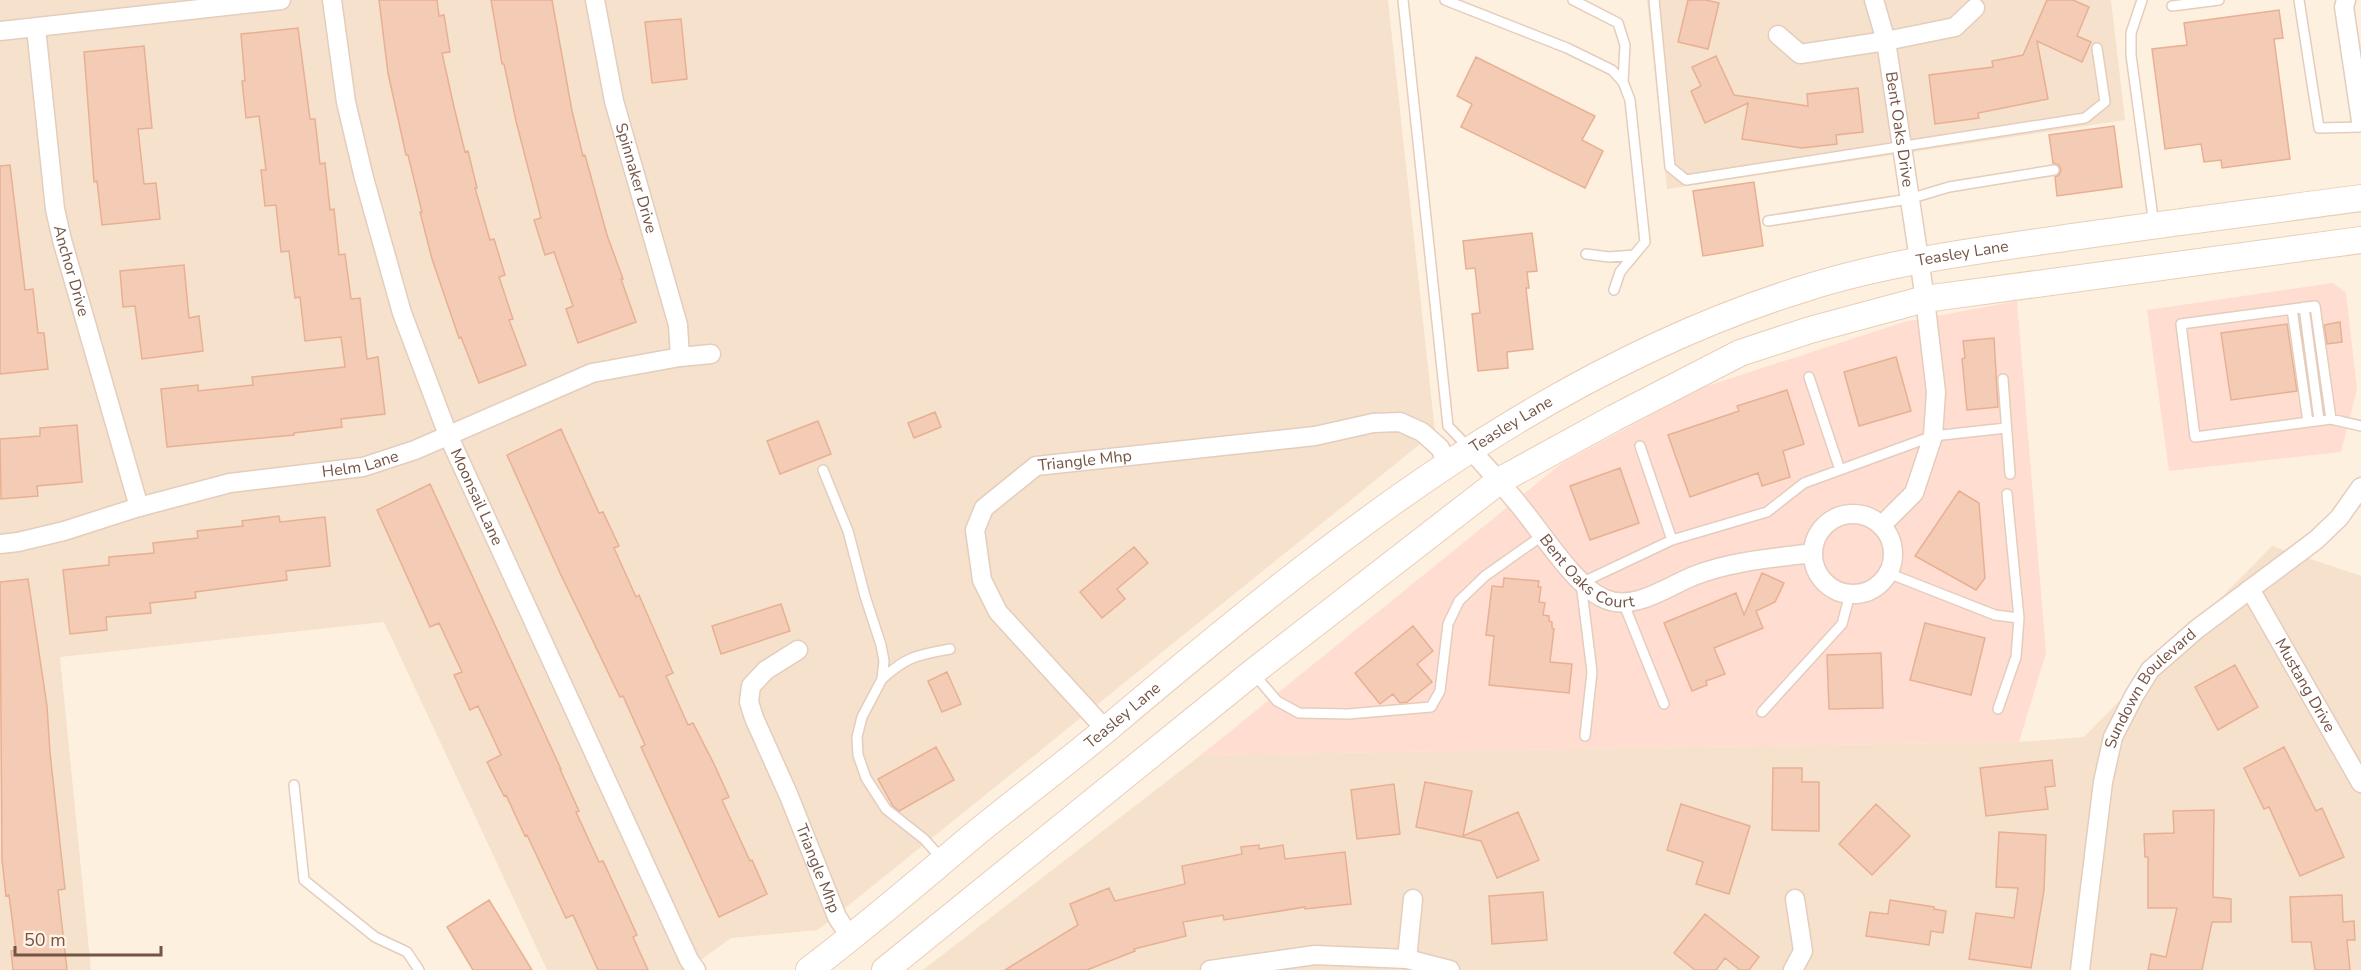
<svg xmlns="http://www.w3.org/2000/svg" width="2361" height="970" font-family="'Nunito Sans',sans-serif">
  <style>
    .residential { fill: #f5e1cc }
    .commercial { fill: #ffddd0 }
    .building { fill: #f4cbb4; stroke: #e8b093; stroke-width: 1.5 }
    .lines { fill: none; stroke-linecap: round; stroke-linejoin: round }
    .service-casing { stroke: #e4cdbd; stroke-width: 12 }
    .minor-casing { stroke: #e4cdbd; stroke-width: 21 }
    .secondary-casing { stroke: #e9ceb9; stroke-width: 28 }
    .service { stroke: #fff; stroke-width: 9 }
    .minor { stroke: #fff; stroke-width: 18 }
    .secondary { stroke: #fff; stroke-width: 26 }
    .labels { text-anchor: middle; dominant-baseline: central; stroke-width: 4.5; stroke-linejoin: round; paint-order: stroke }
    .street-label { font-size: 16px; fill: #745445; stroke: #fff4e5 }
  </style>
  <rect width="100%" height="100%" fill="#fef0de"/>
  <path class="residential" d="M0,0H1388L1435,432L818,930L731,938L687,970H547L384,622L60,657L91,970H0Z
    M1647,0H2111L2125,120L1667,189Z
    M2272,546L2361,576V970H923L1201,755L2019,742L2084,737Z"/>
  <path class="commercial" d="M2333,283L2346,293L2357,389L2341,452L2169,471L2147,310Z
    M2017,301L2046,653L2019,742L1201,755L1562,463L1701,388L1904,322Z"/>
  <path class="building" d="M379,0H437L439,16L444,15L450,52L442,53L454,107L465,152L468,151L477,188H475L490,240L494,239L505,275L499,277L513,319L509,320L526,365L479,383L461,337L459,338L432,259L420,212H422L408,155H406L388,73Z
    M491,0H552L572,111L583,156L585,155L607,235L623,279H621L636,322L578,343L566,309L573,306L554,252L545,255L534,220L541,218L516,121L504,64H502Z
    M1688,0H1706L1719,3L1708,49L1678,42Z
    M2047,0H2073L2089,7L2077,36L2091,42L2082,62L2037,41L2048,99L1978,113L1979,118L1935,124L1929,75L1993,67L1992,61L2023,55Z
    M2279,10L2283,38L2274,39L2290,159L2222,168L2221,160L2204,162L2201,144L2165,149L2152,49L2187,45L2184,23Z
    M681,19L687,79L652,83L645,22Z
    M298,28L310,119H315L320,164L325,163L330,210L334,209L339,255L345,254L351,299L360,298L367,359L378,357L385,414L341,419L342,427L294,433V435L167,447L161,389L198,385V391L253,385L252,377L345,367L341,337L305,341L300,297L295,298L289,251L281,252L276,205L265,206L261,170H266L259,116L246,118L242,81H245L241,34Z
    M144,46L152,128L138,129L144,184L156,183L160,219L102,225L97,181L94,182L84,52Z
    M1716,56L1734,95L1808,106L1807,94L1858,88L1863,132L1836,135L1837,144L1802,148L1742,139L1748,103L1705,123L1691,91L1701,86L1692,67Z
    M1476,57L1595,116L1582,140L1603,151L1585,188L1461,127L1472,104L1457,96Z
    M2114,126L2122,187L2057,196L2055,177L2059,175L2061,170L2059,165L2053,163L2049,135Z
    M10,165L25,290L33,289L38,333H44L48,369L0,374V166Z
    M1754,182L1763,246L1703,256L1693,191Z
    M1532,233L1537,271L1527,272L1529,288H1526L1533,349L1507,352L1508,368L1478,371L1472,314L1480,313L1475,268L1466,269L1463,241Z
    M184,265L189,318L199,316L203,351L142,359L135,306L123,307L120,271Z
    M2340,322L2342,342L2327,344L2324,325Z
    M2287,324L2297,391L2231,400L2221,333Z
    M1994,338L1998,407L1967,410L1962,359L1965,358L1963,341Z
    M1896,357L1911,411L1859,426L1844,372Z
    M1787,390L1804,444L1783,451L1790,477L1762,486L1758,473L1690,497L1668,435L1739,411L1737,406Z
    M935,412L941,427L914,438L908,423Z
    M818,421L831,454L780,474L767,441Z
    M77,425L82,482L37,486L38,496L1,499L0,439L40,436V428Z
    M561,429L599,513L603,512L619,546L614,548L636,597L639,595L673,673L666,676L688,725L693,723L714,764L729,797L722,800L750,861L752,860L767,894L719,917L641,747L645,745L623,696L620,697L560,573L507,455Z
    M1620,468L1639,523L1590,540L1570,486Z
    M430,484L561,769H560L579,811L576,812L599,862L603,861L622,902L637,935L633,937L648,970H598L573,915L566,918L527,835L525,836L506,795L504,796L487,762L501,755L478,706L470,710L454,675L462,672L439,623L430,627L377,510Z
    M1959,491L1979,503L1985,578L1976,590L1915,556Z
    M279,516L280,522L325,517L330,566L286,571L287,580L195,592L196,598L150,603L151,613L106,617L107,630L70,634L63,570L109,565V557L154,553L153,543L198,538L197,531L243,526L242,521Z
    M1134,547L1148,563L1117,589L1125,599L1102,618L1080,592Z
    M1762,573L1784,583L1775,602L1756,611L1763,628L1714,648L1725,674L1706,681L1707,685L1692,691L1664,623L1736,593L1744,615Z
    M1504,578L1539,581L1538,587H1541L1539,602L1545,603L1543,615L1549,616V621L1552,622V628L1554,629L1550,662L1572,664L1569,693L1489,685L1494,636L1486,635L1492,586L1503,587Z
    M28,579L47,706L50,753L65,889L58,890L67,970H13L11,951L16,950L9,895L6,896L2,859L0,582Z
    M781,604L790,631L721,654L712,626Z
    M1925,623L1985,638L1971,695L1910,680Z
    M1413,626L1433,651L1417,664L1432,682L1407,702L1400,703L1393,694L1380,704L1355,673Z
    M1881,653L1883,708L1829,709L1827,655Z
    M2235,665L2258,707L2218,730L2195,687Z
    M947,672L961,704L942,712L928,681Z
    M936,747L954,780L899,811L893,806L878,779Z
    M2284,747L2316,811L2322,808L2344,857L2300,876L2269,807L2264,809L2244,768Z
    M2052,760L2055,786L2045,787L2048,809L1986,816L1980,768Z
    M1773,768H1802V782H1819V831L1772,830Z
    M1425,782L1472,791L1463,836L1518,812L1539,860L1497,878L1481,841L1416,827Z
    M1394,784L1400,834L1357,839L1351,790Z
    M1681,804L1750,826L1729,894L1696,884L1703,862L1667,850Z
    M1876,804L1910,836L1872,875L1839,844Z
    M2214,810L2213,897L2231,899V922H2212L2202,970H2148L2151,954L2166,957L2177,908H2148V857H2145L2144,834L2174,833L2173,811Z
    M1999,832L2046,835L2044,890L2031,968L1969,959L1976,913L2014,918L2018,888L1996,887Z
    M1259,845V849L1283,845L1285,859L1345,852L1351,904L1305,909V907L1224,920L1223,915L1183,922L1186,936L1134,949L1135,951L1087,970H1005L1078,925L1070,904L1109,888L1115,901L1185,884L1182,866L1242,854L1241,847Z
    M1543,892L1547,940L1492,944L1489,896Z
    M2342,895L2343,922L2354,921L2355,940H2347L2350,970H2315L2311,942H2292L2290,897Z
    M489,900L532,970H473L447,927Z
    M1890,900L1934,907V909L1946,911L1943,933L1931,931L1929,945L1866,936L1870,912L1888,914Z
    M1705,914L1759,957L1749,970H1740L1725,958L1716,970H1695L1674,953Z"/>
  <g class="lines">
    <g class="service-casing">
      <path id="service" d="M1403,0L1448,426L1470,449
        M1445,0L1567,48L1612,70L1623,82L1630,100L1645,242L1620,272L1614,290
        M1573,0L1618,23L1625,45L1623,82
        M1654,0L1670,167L1686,180L2085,118L2105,102L2097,48
        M2142,0L2131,33V55L2154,225
        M2299,0L2319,128L2361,127
        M2172,6L2219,0
        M1768,221L1909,199L1949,187L2054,170
        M1586,254L1609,257L1634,255
        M2304,307L2319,420
        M2292,309L2308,422
        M1809,377L1840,470
        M2003,379L2010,474
        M2331,419L2315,306L2181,324L2195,437L2331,419L2361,426
        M1640,446L1672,540
        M823,470L848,531L865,596L881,645L884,661L882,679L862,717L857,737L858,755L866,778L886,809L924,839L943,860
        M1888,573L1995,615L2019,618
        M1623,602L1664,704
        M1254,674L1277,701L1299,713L1348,714L1431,707L1440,691L1448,624L1459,601L1485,576L1543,535
        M882,679C907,656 918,655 950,649
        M1998,709L2016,657L2019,618L2007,494
        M1762,712L1842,624L1850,594
        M1585,736L1592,672L1581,583L1672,540L1767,512L1804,483L1933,436L2006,428
        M294,785L304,880L375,937L407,952L419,970"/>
    </g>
    <g class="minor-casing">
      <g id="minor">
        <path id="s1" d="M332,0L346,102L364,178L402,313L448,435L689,960L696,970"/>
        <path id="s2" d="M595,0L614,101L678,325L680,357"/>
        <path id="s3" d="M1874,0L1886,41L1925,299L1936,392L1933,436L1914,493L1881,526"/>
        <path d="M2346,0L2344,7L2361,121"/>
        <path id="s4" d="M36,28L55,209L62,240L139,507"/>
        <path d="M0,31L281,0"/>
        <path d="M1778,35L1800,54L1886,41L1955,27L1975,8"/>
        <path id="s5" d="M1471,450C1487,468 1504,486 1519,505C1541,531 1575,587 1605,599C1635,612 1669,585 1696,575C1733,561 1773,558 1813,553"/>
        <circle cx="1853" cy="554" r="40"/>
        <path id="s6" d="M0,544L18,542L64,531L139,507L230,483L363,467L415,450L592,373L680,357L711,354"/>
        <path id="s7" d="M2250,589L2361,783"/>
        <path id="s8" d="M798,650L766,670L751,686L749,702L754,718L789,796L837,917L851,938"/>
        <path id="s9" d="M1106,730L998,612L982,580L975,530L984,508L1036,466L1315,436L1373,423L1400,422L1422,432L1440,448L1448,465"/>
        <path d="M1407,959L1413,899"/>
        <path d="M1210,970L1315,955L1407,959L1450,970"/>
        <path d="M1793,970L1803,951L1795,899"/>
        <path id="s10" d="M2080,970L2103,782L2113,737L2134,696L2150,670L2197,629L2316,540L2339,518L2361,487"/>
      </g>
    </g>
    <g class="secondary-casing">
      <g id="secondary">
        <path id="s11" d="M809,970C866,927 920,880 975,834C1019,798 1064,765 1108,728C1318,551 1539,370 1806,288C1885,263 1968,252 2051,240C2154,225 2258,212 2361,198"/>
        <path d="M885,970L1253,672L1499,481L1614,418L1740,353L1810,330L1925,299L2361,240"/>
      </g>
    </g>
    <use href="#service" class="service"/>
    <use href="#minor" class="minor"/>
    <use href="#secondary" class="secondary"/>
  </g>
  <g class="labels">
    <g class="street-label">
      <text stroke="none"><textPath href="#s3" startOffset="132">Bent Oaks Drive</textPath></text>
      <text stroke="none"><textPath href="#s2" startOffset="183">Spinnaker Drive</textPath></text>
      <text stroke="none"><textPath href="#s11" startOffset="1376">Teasley Lane</textPath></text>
      <text stroke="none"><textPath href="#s4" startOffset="246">Anchor Drive</textPath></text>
      <text stroke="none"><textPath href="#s11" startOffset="890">Teasley Lane</textPath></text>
      <text stroke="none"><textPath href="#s9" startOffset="386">Triangle Mhp</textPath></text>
      <text stroke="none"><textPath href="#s6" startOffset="370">Helm Lane</textPath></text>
      <text stroke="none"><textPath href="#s1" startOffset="520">Moonsail Lane</textPath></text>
      <text stroke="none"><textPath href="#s5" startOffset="172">Bent Oaks Court</textPath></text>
      <text stroke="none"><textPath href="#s7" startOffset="111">Mustang Drive</textPath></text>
      <text stroke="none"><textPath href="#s10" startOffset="297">Sundown Boulevard</textPath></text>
      <text stroke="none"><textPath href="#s11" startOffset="404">Teasley Lane</textPath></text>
      <text stroke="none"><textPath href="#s8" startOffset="256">Triangle Mhp</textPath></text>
    </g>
  </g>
  <path d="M15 946v9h146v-9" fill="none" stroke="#745445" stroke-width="3"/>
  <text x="24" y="946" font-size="18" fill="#745445" stroke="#fff4e5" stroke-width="4.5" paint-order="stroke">50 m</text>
</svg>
